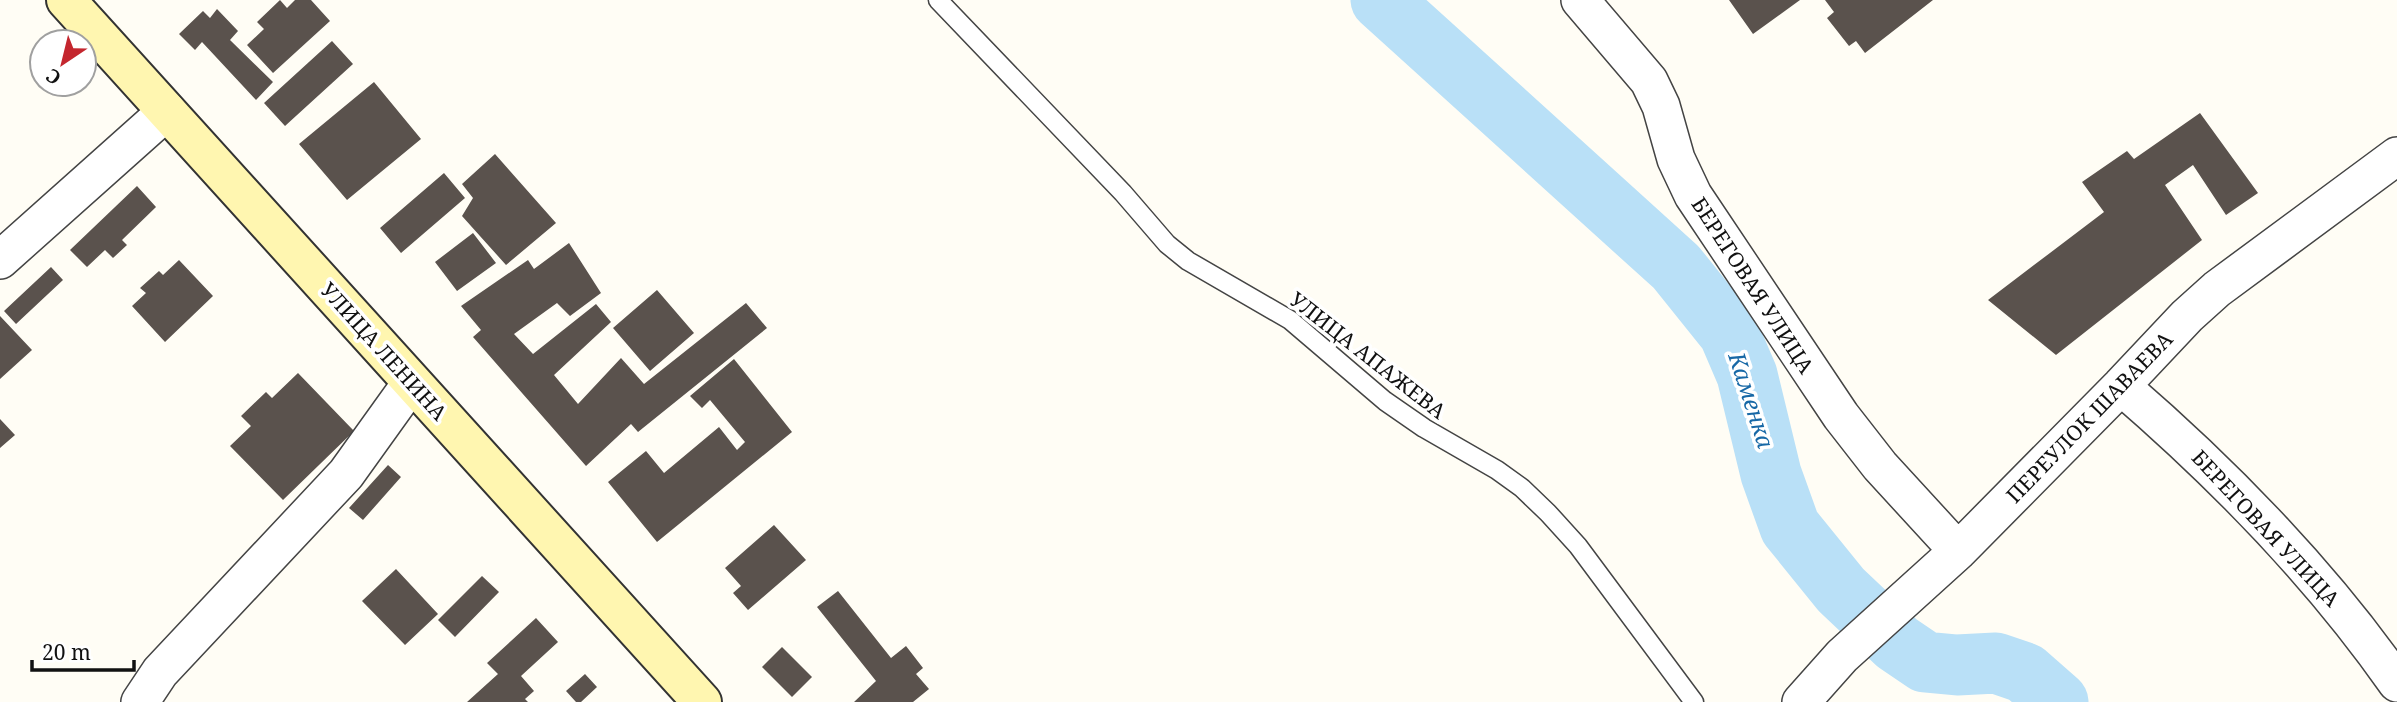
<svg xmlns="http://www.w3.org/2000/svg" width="2397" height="702" font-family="'Noto Serif',serif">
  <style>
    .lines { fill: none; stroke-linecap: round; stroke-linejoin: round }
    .river { stroke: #b9e0f7; stroke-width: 61 }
    .building { fill: #5a524d }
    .lane-casing { stroke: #444; stroke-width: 21 }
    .street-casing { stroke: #444; stroke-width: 40 }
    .secondary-casing { stroke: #333; stroke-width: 42 }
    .lane { stroke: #fff; stroke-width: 18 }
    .street { stroke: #fff; stroke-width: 37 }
    .secondary { stroke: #fff6b0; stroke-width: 38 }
    .labels { text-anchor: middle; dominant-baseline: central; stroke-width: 7; stroke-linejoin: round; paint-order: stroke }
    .street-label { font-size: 21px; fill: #111; stroke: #fff }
    .water-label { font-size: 23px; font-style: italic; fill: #1768a6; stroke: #fff }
  </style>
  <rect width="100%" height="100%" fill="#fffdf5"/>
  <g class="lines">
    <path class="river" d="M1381,0L1676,267L1729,333L1747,375L1771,474L1790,527L1841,590L1897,643L1925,662L1957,665L1996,663L2025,673L2058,702"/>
  </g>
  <path class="building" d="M280,0L287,8L295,0H311L330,21L273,73L247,45L264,29L257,22Z
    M1729,0H1800L1753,34Z
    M1825,0H1933L1865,53L1856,41L1849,46L1827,18L1834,12Z
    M217,9L238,31L230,40L273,82L256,100L202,42L195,50L179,34L203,11L210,18Z
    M332,41L353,64L285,126L264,103Z
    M374,82L421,139L347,200L299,144Z
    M2200,113L2258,193L2226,215L2193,165L2165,185L2202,240L2056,355L1988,300L2104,212L2082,182L2127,151L2134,159Z
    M495,154L556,223L506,265L462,216L473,198L462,184Z
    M444,173L465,198L401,253L380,228Z
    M137,186L156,207L122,240L127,245L113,258L105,250L87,267L70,250Z
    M473,233L496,263L457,291L435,262Z
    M569,243L601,293L570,316L557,303L514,334L533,354L596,304L611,322L554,375L578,404L621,358L644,384L746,303L767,328L638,432L631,424L586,466L473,337L481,330L461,306L528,260L534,269Z
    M179,260L213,296L165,342L132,306L146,293L140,288L159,271L163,275Z
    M51,267L63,280L16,324L4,311Z
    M657,290L694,333L650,371L613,328Z
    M0,316L32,350L0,379Z
    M734,359L792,432L657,542L608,482L646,451L664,473L719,427L737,450L745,442L710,400L702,408L690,396Z
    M298,373L354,431L283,500L230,446L251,426L241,416L266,392L272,398Z
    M0,419L15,435L0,448Z
    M388,465L401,477L363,520L349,508Z
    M774,525L806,560L748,610L733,593L741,586L725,568Z
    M396,569L438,614L405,645L362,601Z
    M482,576L499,592L455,637L438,620Z
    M838,591L891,658L906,646L923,668L916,674L929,689L913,702H854L876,681L817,607Z
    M536,618L558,642L521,676L534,691L525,699L528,702H467L498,674L487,663Z
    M782,647L812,677L792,697L762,667Z
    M585,674L597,687L581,702H576L566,691Z"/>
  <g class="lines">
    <g class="lane-casing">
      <path id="lane" d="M938,0L1123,193L1167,244L1188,261L1290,320L1385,401L1424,428L1497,470L1522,488L1548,513L1578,546L1694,702"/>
    </g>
    <g class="street-casing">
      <path id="street" d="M1580,0L1649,81L1661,106L1676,159L1693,195L1841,416L1880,466L1958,551
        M0,260L167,111
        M2121,386C2223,474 2320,573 2397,683
        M140,702L160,672L346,474L412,382
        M1801,702L1842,656L1958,551L2121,386L2187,316L2217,289L2397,156"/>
    </g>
    <g class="secondary-casing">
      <path id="secondary" d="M66,0L702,702"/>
    </g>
    <use href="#lane" class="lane"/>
    <use href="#street" class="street"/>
    <use href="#secondary" class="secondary"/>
  </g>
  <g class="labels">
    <g class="street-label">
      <text transform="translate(1753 285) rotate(57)">БЕРЕГОВАЯ УЛИЦА</text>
      <text transform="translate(384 351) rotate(48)">УЛИЦА ЛЕНИНА</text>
      <text transform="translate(1368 355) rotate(38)">УЛИЦА АПАЖЕВА</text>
      <text transform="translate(2089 417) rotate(-46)">ПЕРЕУЛОК ШАВАЕВА</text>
      <text transform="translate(2266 528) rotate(47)">БЕРЕГОВАЯ УЛИЦА</text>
    </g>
    <g class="water-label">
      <text transform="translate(1752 400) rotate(72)">Каменка</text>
    </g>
  </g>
  <g transform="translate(63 63) rotate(215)"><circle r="33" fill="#ffffff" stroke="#a0a0a0" stroke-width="2"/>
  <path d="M0-5L12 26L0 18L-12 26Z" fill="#c4262e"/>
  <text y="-10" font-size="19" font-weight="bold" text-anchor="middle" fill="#111111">С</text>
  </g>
  <path d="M32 660v10h102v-10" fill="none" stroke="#111111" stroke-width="3.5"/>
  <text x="42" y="660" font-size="21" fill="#111111" stroke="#ffffff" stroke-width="5" paint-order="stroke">20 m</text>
</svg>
